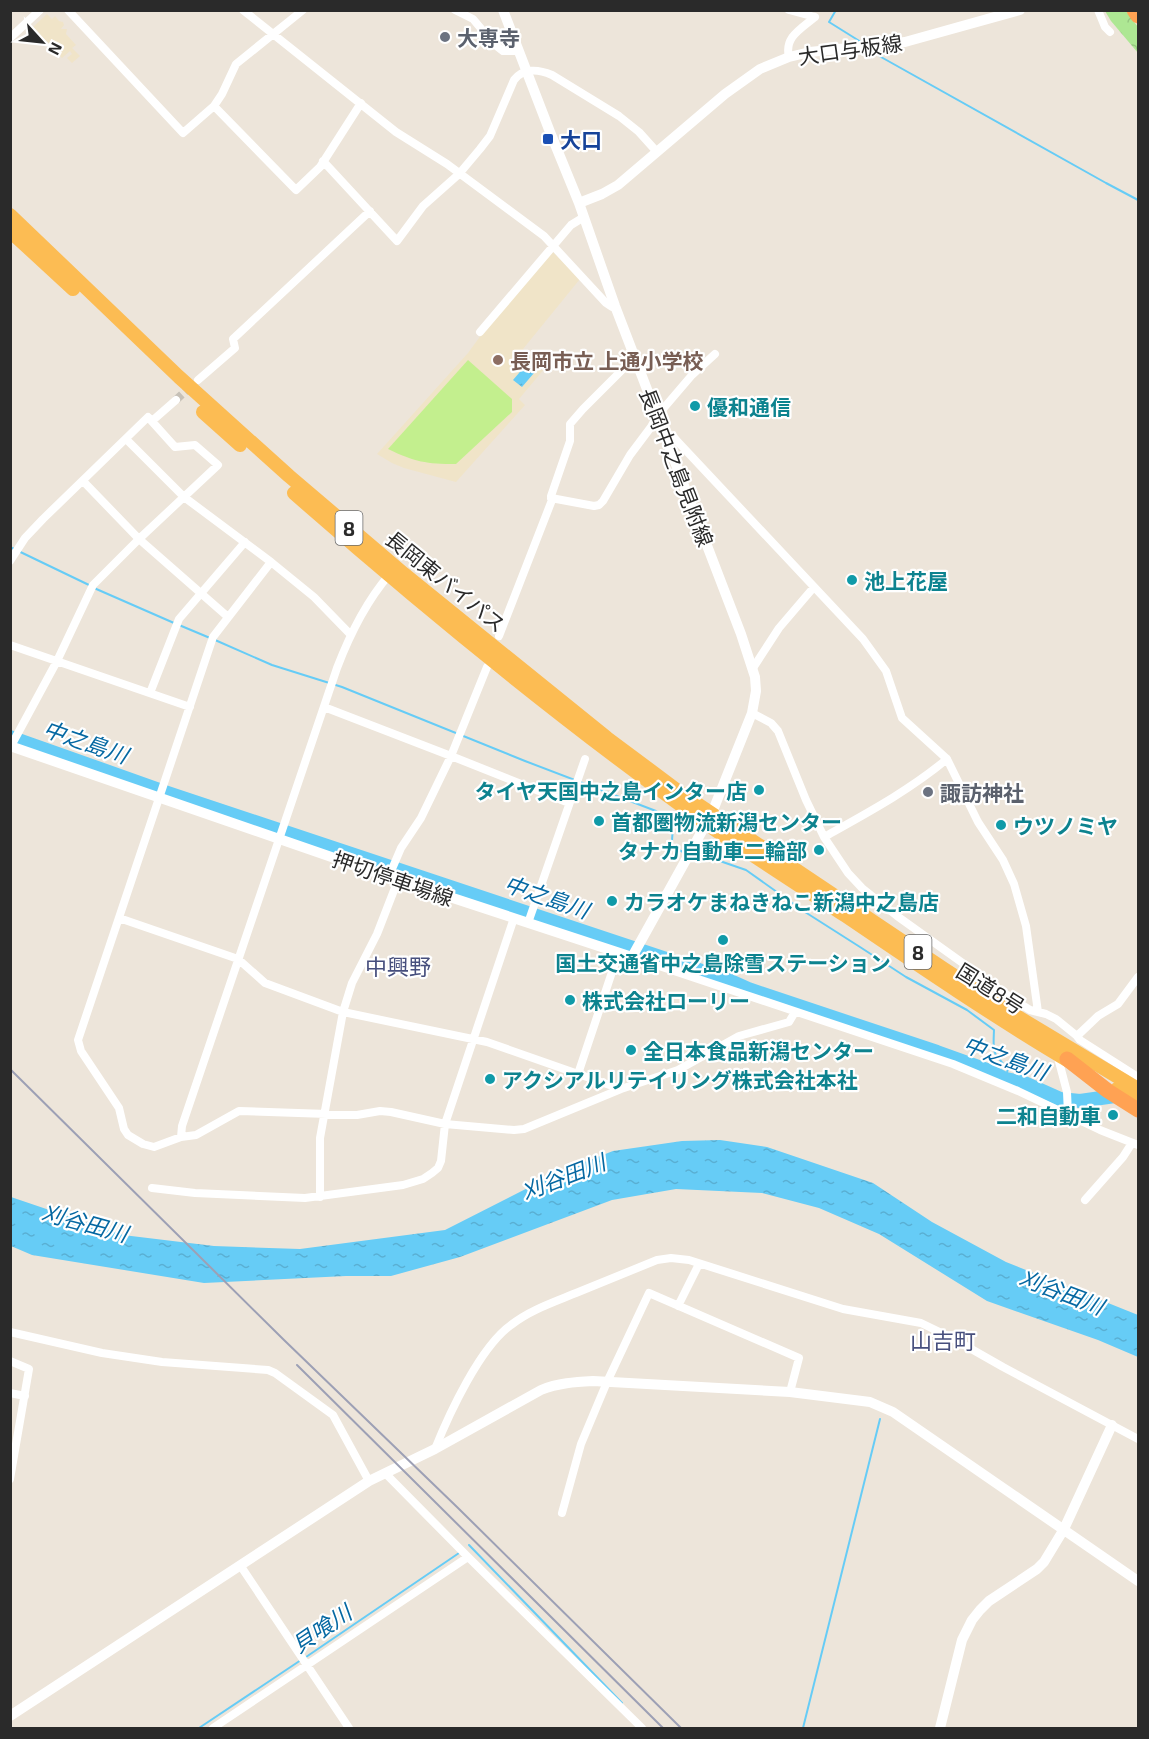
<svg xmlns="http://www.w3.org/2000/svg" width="1149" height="1739" font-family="'Exo 2','Noto Sans JP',sans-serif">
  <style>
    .education { fill: #f0e4c8 }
    .forest { fill: url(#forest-crowns) }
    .pitch { fill: #c3ef8e }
    .water { fill: url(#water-ripples) }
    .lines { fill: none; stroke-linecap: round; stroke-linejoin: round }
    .stream { stroke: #66ccf6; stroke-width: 2 }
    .river { stroke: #66ccf6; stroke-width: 14 }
    .minor-tunnel { stroke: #c6c0b7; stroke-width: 8; stroke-dasharray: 8 4; stroke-linecap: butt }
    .minor { stroke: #fff; stroke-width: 8 }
    .tertiary { stroke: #fff; stroke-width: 10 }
    .secondary { stroke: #fff; stroke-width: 10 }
    .trunk { stroke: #fcbc53; stroke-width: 14 }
    .motorway { stroke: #ffa253; stroke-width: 15 }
    .rail { stroke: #9da0b5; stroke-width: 2 }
    .worship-dot { fill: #6b7280; stroke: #fff; stroke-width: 2 }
    .transit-dot { fill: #1a4fb4; stroke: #fff; stroke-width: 2 }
    .education-dot { fill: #8d6e63; stroke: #fff; stroke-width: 2 }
    .culture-dot { fill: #0f9aa8; stroke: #fff; stroke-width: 2 }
    .labels { text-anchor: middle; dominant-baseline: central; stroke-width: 4.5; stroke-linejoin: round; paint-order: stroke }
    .shield { fill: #fff; stroke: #6a6a6a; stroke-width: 1.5 }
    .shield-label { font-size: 20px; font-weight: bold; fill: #2a2a2a }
    .worship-label { font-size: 21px; font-weight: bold; fill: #5b616d; stroke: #fff; text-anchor: start }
    .street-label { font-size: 21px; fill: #2a2a2a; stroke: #fff }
    .transit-label { font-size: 21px; font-weight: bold; fill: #164399; stroke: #fff; text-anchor: start }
    .education-label { font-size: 21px; font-weight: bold; fill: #785e54; stroke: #fff; text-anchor: start }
    .culture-label { font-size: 21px; font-weight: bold; fill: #0d838f; stroke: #fff; text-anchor: start }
    .water-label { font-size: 22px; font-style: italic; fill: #0568a2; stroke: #fff }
    .neighbourhood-label { font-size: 22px; fill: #474f7d; stroke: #fff }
  </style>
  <defs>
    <pattern id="forest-crowns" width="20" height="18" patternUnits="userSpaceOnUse" patternTransform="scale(1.5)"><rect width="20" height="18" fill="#ade793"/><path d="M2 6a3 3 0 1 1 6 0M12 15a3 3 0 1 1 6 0" fill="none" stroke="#95c67f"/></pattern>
    <pattern id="water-ripples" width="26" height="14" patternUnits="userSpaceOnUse" patternTransform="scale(1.5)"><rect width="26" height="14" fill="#66ccf6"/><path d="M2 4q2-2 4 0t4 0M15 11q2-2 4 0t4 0" fill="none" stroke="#59afd3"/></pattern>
  </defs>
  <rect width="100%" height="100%" fill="#ede5da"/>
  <path class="education" d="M47,14L52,19L55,16L59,21L63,22L64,25L61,29H67L66,34L76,45L72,48L80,56L72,63L67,58L72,54L70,51L62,58L33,27Z
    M553,252L580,279L523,349L545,368L519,399L525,405L456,482L404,468L392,463L377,454L468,353L484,331Z"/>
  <path class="forest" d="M1105,11H1126L1138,27V53L1111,21Z"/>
  <path class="pitch" d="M468,360L512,399V412L456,464C426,464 415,462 388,449Z"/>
  <path class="water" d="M531,359L540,366L522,387L513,380Z
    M720,1140L767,1147L873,1183L932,1222L1006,1262L1138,1315V1357L1098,1340L987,1301L879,1234L819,1208L762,1193L676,1189L612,1200L460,1257L391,1276H346L204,1283L32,1255L11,1246V1197L123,1235L214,1246L300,1249L445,1230L561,1171L613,1151L682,1141Z"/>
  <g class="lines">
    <path class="stream" d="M836,10L829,22L861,42
      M870,49L881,57L1106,183L1138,200
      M10,547L89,585
      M94,588L174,623
      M179,625L210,638
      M215,640L272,665L342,687L525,761L656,811C671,822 675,828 671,846L685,853
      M693,857L697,860L714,859L746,870L805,912L860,947L906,977L967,1010L994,1030C993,1054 992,1052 1008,1069L1005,1079
      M469,1545L622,1703
      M306,1657L459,1553
      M199,1728L301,1660
      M803,1728L880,1419"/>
    <path class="river" d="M10,737L168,793L681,964L728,980L748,989L937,1052L990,1071L1005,1079L1022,1082L1060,1099L1080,1101L1122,1095"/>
    <path class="minor-tunnel" d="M176,400L193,384"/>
    <path class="minor" d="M68,10L183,133L214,106L222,94L236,64L303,10
      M243,10L396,132L447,164L544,236L606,303L612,307L615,306
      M455,10L473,19L494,44L503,51H519
      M789,10L815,17
      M1098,10L1105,27L1110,32
      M10,38L40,10
      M789,57C784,37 801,29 815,17
      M214,106L296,190L320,167L361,103
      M323,161L397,241L423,206L459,174L480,149L490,136L514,80C523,68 538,69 552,75L619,116L639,132L657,152
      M480,332L554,245L571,225L584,217
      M198,380L235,348L233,339L370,211
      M152,421L176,400
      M665,434L673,436L678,442L863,639L886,671L902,718L947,759C910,790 867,813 824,837
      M126,439L184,497L271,562L314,597L350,634
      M83,481L139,539L228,617
      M551,498L594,506L599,505L603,501L630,455L651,427L657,416L692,375L715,354
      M10,561L25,538L43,519L148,417L175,447L195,445L218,465L139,539L93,585L57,661L11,746
      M271,562L213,637L78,1040L81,1051L119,1108L124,1129L128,1135L143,1144L154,1147L181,1137L196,1135L239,1111L357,1115L380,1111L391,1112L445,1124L514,1130L524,1129L621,1089
      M499,636L552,500L551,496L570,441V424L583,409L626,366L637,362
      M10,645L190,707
      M753,668L779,628L814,587
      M150,693L179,619L245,542
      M324,707L451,756L569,803
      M752,713L771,723L778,731L806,800L824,837L848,873L862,888L897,916L1017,1002L1030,1010L1046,1014L1056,1019L1077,1036L1080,1040L1138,1077
      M947,759L978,822L1003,860L1014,884L1026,926L1038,1012
      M389,876L401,848L421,818L451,756L487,667
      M119,918L238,959L265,983L343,1012L487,1042L621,1089L678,1070L739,1036L789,1022L795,1012
      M528,923L585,759
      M632,957L953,1064L1018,1091L1100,1130L1138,1145
      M1077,1036L1098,1016L1118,1004L1138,977
      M1057,1054L1067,1092L1068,1114
      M578,1074L618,954
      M181,1137L182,1126L337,668C350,634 365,603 389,575
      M152,1188L195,1193L305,1198L403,1185L423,1179L432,1173L438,1168L441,1161L445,1124L514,918
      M320,1197V1138L343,1012L352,983L377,934L398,880
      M1085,1200L1123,1157L1132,1143
      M678,1306L699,1264
      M10,1332L102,1353L162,1362L268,1370L275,1373L333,1415L369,1481
      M10,1361L29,1369L10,1479
      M10,1393L25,1396
      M435,1449C449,1414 480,1347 511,1325C530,1310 554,1302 576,1293C603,1282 630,1271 657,1260L671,1258L689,1260L843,1309L921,1323L952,1338L1003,1367L1138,1439
      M386,1474L468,1557L642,1728
      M562,1513L581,1444L607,1382L649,1293L799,1358L790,1392
      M240,1565L349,1728
      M213,1728L468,1557"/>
    <path class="tertiary" d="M10,1716L369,1481L435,1449L541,1390C558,1383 575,1382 593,1381L790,1392L870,1402L893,1412L1138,1581
      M940,1728L962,1640L972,1620L980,1610L989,1601L1037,1569L1044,1562L1064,1529L1112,1425"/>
    <path class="secondary" d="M579,203L602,194L618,185L725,94L760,69L789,57L810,52L905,42L1020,10
      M10,746L398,880L632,957L712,813L752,713L756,691L755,677L741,634L615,306L579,203L550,132L503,10"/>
    <path class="trunk" d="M10,215L179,377L289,476L404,574L607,738L678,791L944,969L1018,1017L1138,1089
      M10,231L73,289
      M203,412L240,445
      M294,493C426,609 562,720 704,822C750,854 799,885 846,916C921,967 996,1018 1074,1064
      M1117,1089L1138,1101"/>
    <path class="motorway" d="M1134,10L1138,16
      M1067,1059L1108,1091L1138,1110"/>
    <path class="rail" d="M10,1069L284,1340L457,1507L681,1728
      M297,1365L663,1728"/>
  </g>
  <g class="worship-dot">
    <circle cx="445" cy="37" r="6"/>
    <circle cx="928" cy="792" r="6"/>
  </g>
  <rect class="transit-dot" x="542" y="133" width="12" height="12" rx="3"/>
  <circle class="education-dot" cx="498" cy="360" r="6"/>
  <g class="culture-dot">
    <circle cx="695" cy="406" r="6"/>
    <circle cx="852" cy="580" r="6"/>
    <circle cx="759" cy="790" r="6"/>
    <circle cx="599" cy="821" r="6"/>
    <circle cx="1001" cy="825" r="6"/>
    <circle cx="819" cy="850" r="6"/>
    <circle cx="612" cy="901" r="6"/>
    <circle cx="723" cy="940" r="6"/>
    <circle cx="570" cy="1000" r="6"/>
    <circle cx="631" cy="1050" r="6"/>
    <circle cx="490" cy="1079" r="6"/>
    <circle cx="1113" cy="1115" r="6"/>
  </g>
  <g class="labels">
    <g class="shield">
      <rect x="335.5" y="511" width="27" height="34" rx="4.5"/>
      <rect x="904.5" y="935" width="27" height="34" rx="4.5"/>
    </g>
    <g class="shield-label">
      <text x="349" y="528">8</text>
      <text x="918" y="952">8</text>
    </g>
    <g class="worship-label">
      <text x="457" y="37">大専寺</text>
      <text x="940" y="792">諏訪神社</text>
    </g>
    <g class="street-label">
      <text transform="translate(850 49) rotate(-8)">大口与板線</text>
      <text transform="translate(677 467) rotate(69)">長岡中之島見附線</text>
      <text transform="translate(446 581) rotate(39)">長岡東バイパス</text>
      <text transform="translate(393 878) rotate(19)">押切停車場線</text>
      <text transform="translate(991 988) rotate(32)">国道8号</text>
    </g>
    <g class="transit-label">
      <text x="560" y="139">大口</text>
    </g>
    <g class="education-label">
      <text x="510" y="360">長岡市立 上通小学校</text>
    </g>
    <g class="culture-label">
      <text x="707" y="406">優和通信</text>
      <text x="864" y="580">池上花屋</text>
      <text x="747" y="790" text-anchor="end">タイヤ天国中之島インター店</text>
      <text x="611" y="821">首都圏物流新潟センター</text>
      <text x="1013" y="825">ウツノミヤ</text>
      <text x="807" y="850" text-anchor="end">タナカ自動車二輪部</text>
      <text x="624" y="901">カラオケまねきねこ新潟中之島店</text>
      <text x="723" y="962" text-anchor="middle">国土交通省中之島除雪ステーション</text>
      <text x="582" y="1000">株式会社ローリー</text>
      <text x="643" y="1050">全日本食品新潟センター</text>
      <text x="502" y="1079">アクシアルリテイリング株式会社本社</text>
      <text x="1101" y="1115" text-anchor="end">二和自動車</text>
    </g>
    <g class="water-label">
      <text transform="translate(86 741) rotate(19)">中之島川</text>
      <text transform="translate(547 896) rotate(19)">中之島川</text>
      <text transform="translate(1006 1057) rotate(20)">中之島川</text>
      <text transform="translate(563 1176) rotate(-21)">刈谷田川</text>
      <text transform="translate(85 1222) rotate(15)">刈谷田川</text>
      <text transform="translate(1062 1291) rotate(21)">刈谷田川</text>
      <text transform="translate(321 1628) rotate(-34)">貝喰川</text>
    </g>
    <g class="neighbourhood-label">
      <text x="398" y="966">中興野</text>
      <text x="943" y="1340">山吉町</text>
    </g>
  </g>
  <rect width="1149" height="1739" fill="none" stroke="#2a2a2a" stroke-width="24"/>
  <g transform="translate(42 42) rotate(117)" stroke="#ffffff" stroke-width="4.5" paint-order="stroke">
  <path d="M0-4.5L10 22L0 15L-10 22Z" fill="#2a2a2a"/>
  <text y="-9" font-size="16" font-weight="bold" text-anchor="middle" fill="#2a2a2a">N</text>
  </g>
</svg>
